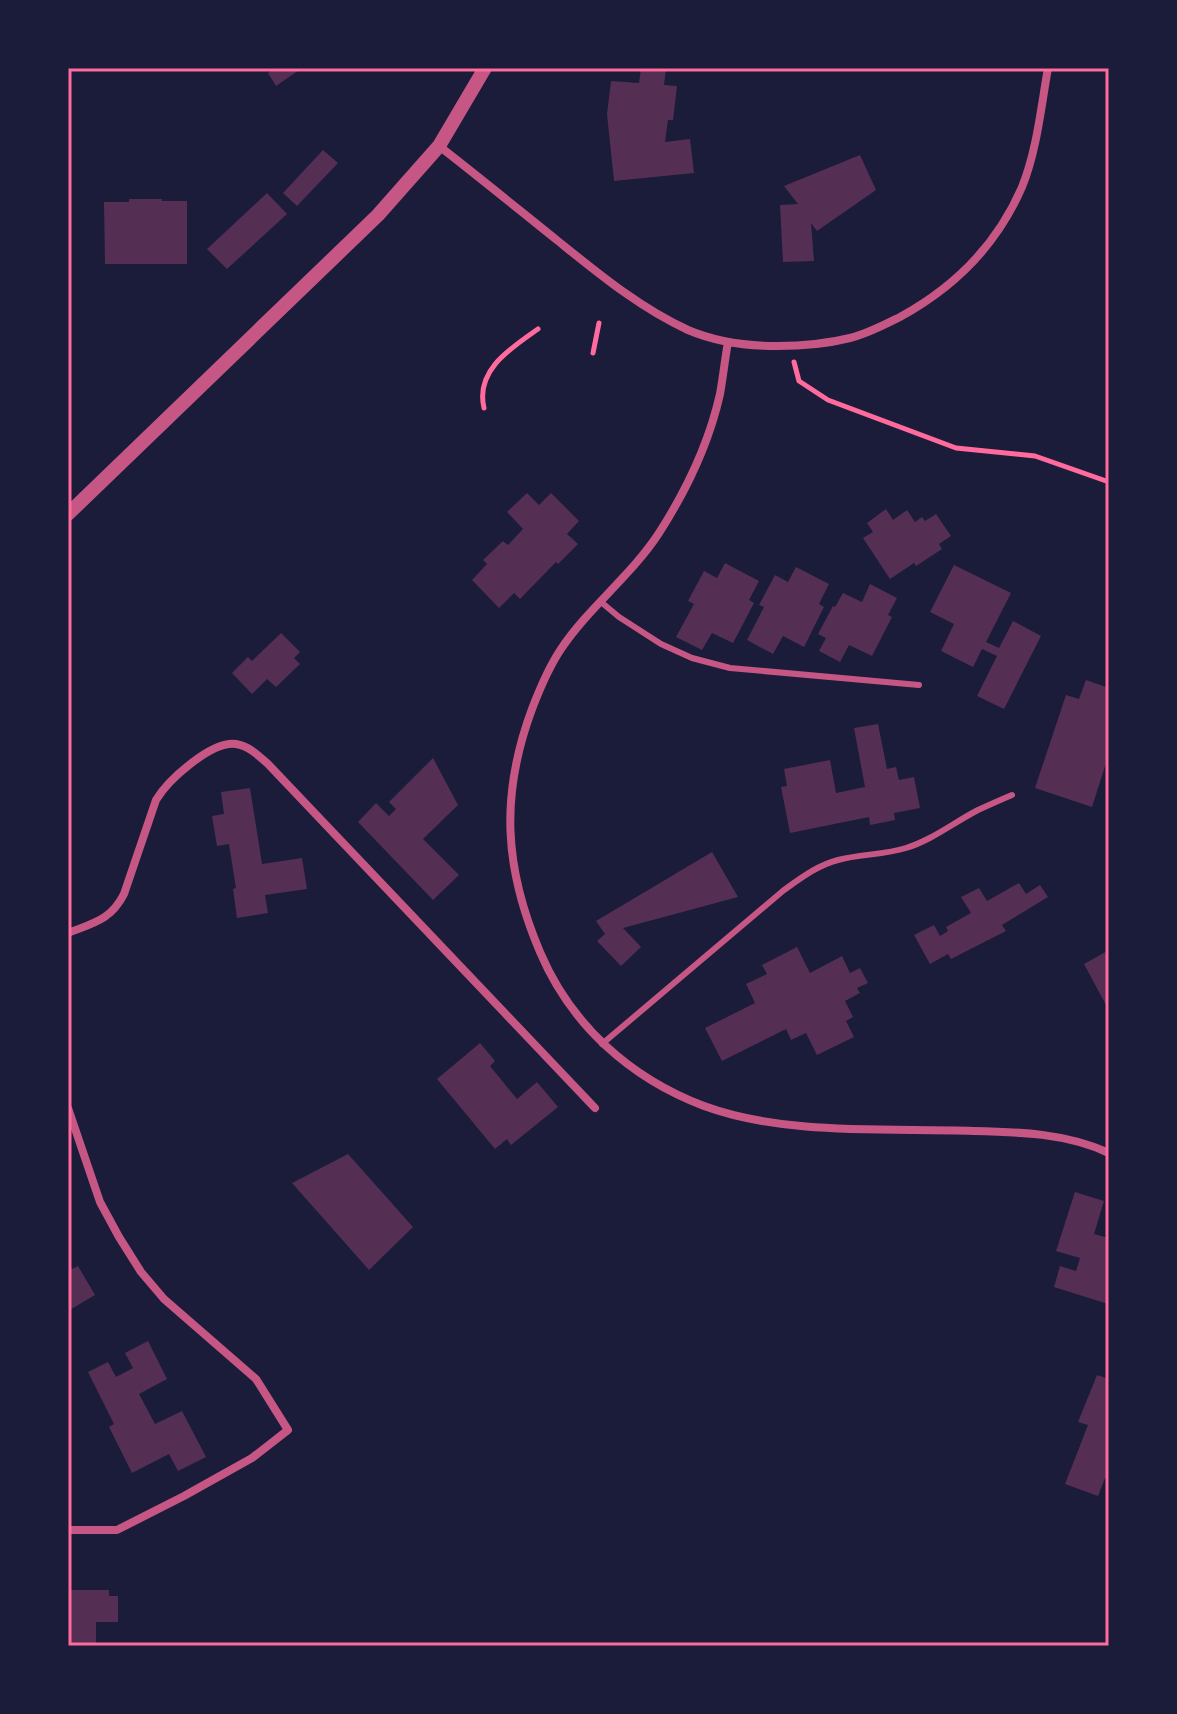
<svg xmlns="http://www.w3.org/2000/svg" width="1177" height="1714" font-family="Lora,serif">
  <style>
    .building { fill: #542f53 }
    .lines { fill: none; stroke-linecap: round; stroke-linejoin: round }
    .path { stroke: #ff6b9d; stroke-width: 5 }
    .service { stroke: #c65784; stroke-width: 6 }
    .minor { stroke: #c65784; stroke-width: 8 }
    .tertiary { stroke: #c65784; stroke-width: 14 }
    .neatline { fill: none; stroke: #ff6b9d; stroke-width: 3 }
  </style>
  <rect width="100%" height="100%" fill="#1b1b3a"/>
  <path class="building" d="M275,68H302L276,86L268,73Z
    M641,68H666L664,85L677,86L673,120H668L665,142L690,139L694,173L614,181L607,114L611,81L639,83Z
    M323,150L338,163L297,206L283,193Z
    M860,155L876,190L817,231L811,223L814,261L783,262L780,205L798,204L784,186Z
    M267,193L287,214L227,269L207,249Z
    M129,199H162V201H187V264H105L104,202H129Z
    M527,493L539,505L551,493L579,521L567,534L578,544L558,564L556,562L520,599L514,593L499,608L472,580L487,564L483,560L503,541L508,545L523,529L507,512Z
    M886,509L893,520L907,510L915,522L922,517L925,521L936,514L951,536L939,544L942,549L916,566L914,563L890,579L863,538L873,532L867,523Z
    M725,563L759,581L749,600L754,603L733,643L712,633L702,650L676,637L694,604L688,601L704,571L717,578Z
    M954,565L1011,593L986,642L999,648L1013,621L1041,636L1004,709L977,696L997,656L982,649L973,667L941,651L954,624L930,612Z
    M796,567L829,584L819,604L824,607L804,647L783,636L773,654L747,640L764,607L759,605L775,575L788,582Z
    M870,584L897,598L888,615L892,617L872,656L849,645L840,662L819,651L826,638L818,634L833,606L835,607L843,593L862,602Z
    M281,633L300,652L294,658L300,664L276,687L267,679L252,694L232,673L248,657L252,661Z
    M1086,680L1109,688V754L1092,807L1035,788L1066,695L1079,699Z
    M878,724L887,769L896,767L899,780L914,777L920,808L894,813L895,820L870,825L869,817L790,833L781,787L787,786L784,769L830,760L836,793L865,787L854,728Z
    M433,758L458,805L423,839L459,875L433,900L358,822L376,803L389,816L396,809L389,802Z
    M250,788L262,864L302,858L307,889L265,895L268,913L237,918L233,889L236,888L229,844L217,846L212,816L224,814L221,792Z
    M712,852L738,897L623,928L641,947L621,966L597,941L605,934L596,921Z
    M1019,883L1026,894L1040,885L1048,897L1002,925L1006,931L951,959L948,954L930,964L914,935L934,925L940,936L948,931L946,927L971,913L961,897L979,888L987,901Z
    M797,947L810,973L842,956L850,973L860,968L868,983L857,988L860,993L845,1001L853,1017L846,1021L854,1037L817,1055L806,1033L791,1040L786,1029L722,1061L705,1028L755,1003L746,984L767,974L762,965Z
    M1109,950V1003L1106,1005L1084,964Z
    M480,1043L495,1061L490,1066L517,1099L537,1082L558,1107L511,1145L507,1139L495,1149L437,1079Z
    M348,1154L413,1227L369,1270L292,1183Z
    M1075,1192L1104,1201L1094,1234L1109,1238L1108,1304L1054,1287L1060,1266L1076,1271L1080,1258L1056,1251Z
    M68,1262L72,1269L78,1266L95,1295L68,1311Z
    M148,1341L167,1379L139,1394L155,1424L182,1411L206,1457L178,1471L169,1454L132,1473L109,1427L114,1424L88,1372L108,1362L116,1377L133,1368L125,1353Z
    M1097,1375L1109,1379V1480L1105,1478L1098,1496L1065,1484L1088,1425L1078,1422Z
    M68,1590H109V1596H118V1622H96V1646H68Z"/>
  <g class="lines">
    <path class="path" d="M593,353L599,323
      M794,362L799,381L828,400L956,448L1035,456L1109,482
      M484,408C475,370 511,348 538,329"/>
    <path class="service" d="M601,602L619,617L661,644L692,658L730,668L919,685
      M602,1044L784,890C801,878 818,865 838,860C860,854 884,855 906,848C932,840 953,823 978,810C989,805 1000,800 1012,795"/>
    <path class="minor" d="M439,146C479,177 518,209 558,241C599,274 640,308 688,330C716,342 747,346 777,346C801,346 826,344 850,338C867,334 884,325 900,317C955,287 997,245 1022,187C1037,150 1041,107 1048,68
      M728,342C725,359 723,377 720,394C709,443 686,491 659,533C631,576 589,607 561,649C549,667 540,688 532,709C500,795 504,868 540,952C571,1025 630,1078 704,1106C786,1136 887,1128 973,1131C1019,1132 1066,1133 1109,1153
      M68,933C93,923 111,920 124,894L156,800C168,780 211,741 236,744C249,746 259,756 268,764L595,1108
      M68,1108L100,1202L119,1237L141,1272L164,1299L256,1379L288,1430L252,1458L184,1496L117,1530H68"/>
    <path class="tertiary" d="M68,514L378,215L439,146L485,68"/>
  </g>
  <rect width="1177" height="1714" fill="none" stroke="#1b1b3a" stroke-width="140"/>
  <rect x="70" y="70" width="1037" height="1574" class="neatline"/>
</svg>
